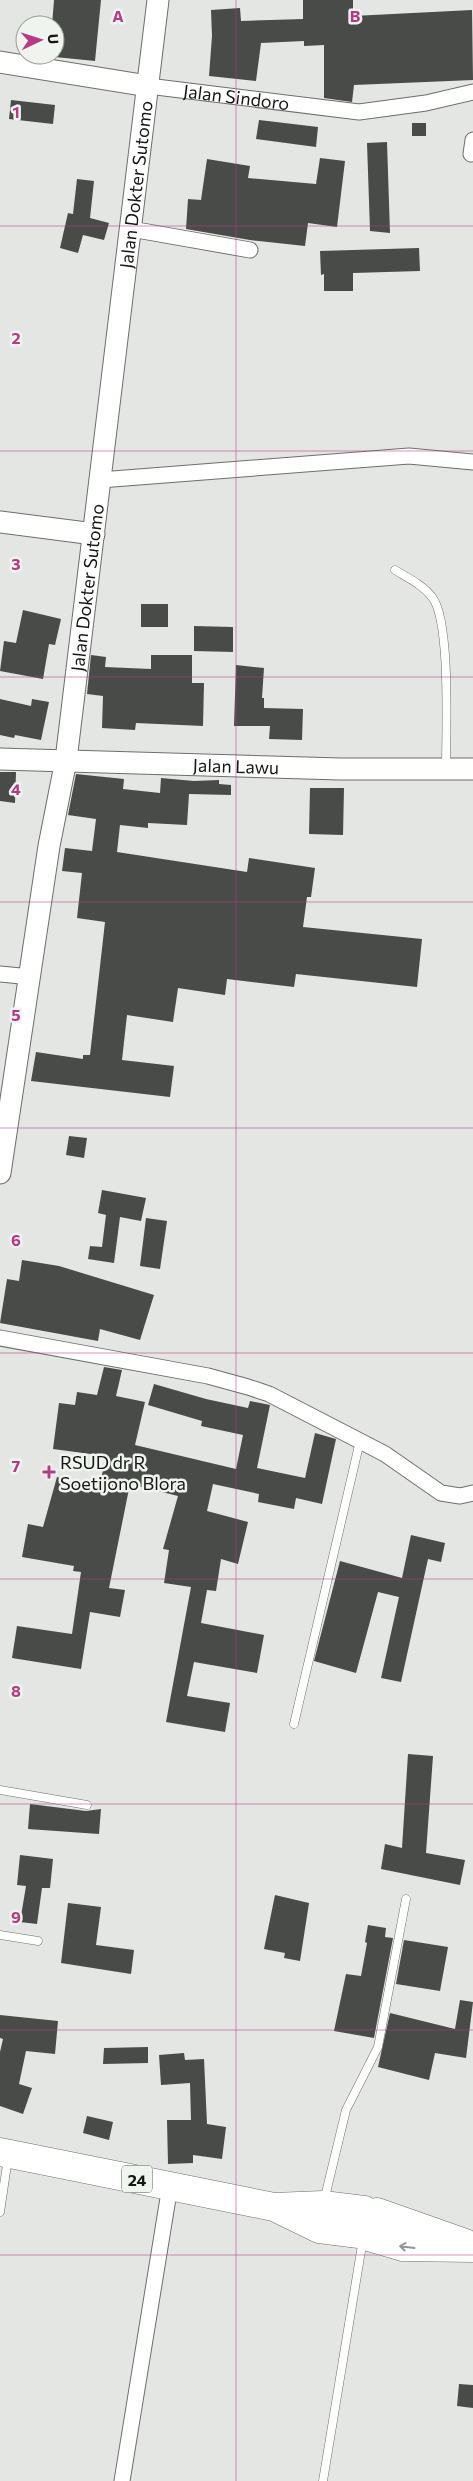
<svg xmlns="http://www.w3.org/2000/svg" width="473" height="2481" font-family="Commissioner,sans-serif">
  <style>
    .building { fill: #484b47 }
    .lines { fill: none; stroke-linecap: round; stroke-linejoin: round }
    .lane-casing { stroke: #6c6f6b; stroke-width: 9 }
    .street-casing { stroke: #6c6f6b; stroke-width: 17 }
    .secondary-casing { stroke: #6c6f6b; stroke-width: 23 }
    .highway-casing { stroke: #6c6f6b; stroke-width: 29 }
    .lane { stroke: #fff; stroke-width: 8 }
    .street { stroke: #fff; stroke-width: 15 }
    .secondary { stroke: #fff; stroke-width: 21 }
    .highway { stroke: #fff; stroke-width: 28 }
    .oneway { stroke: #969696 }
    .grid { fill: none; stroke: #b83a87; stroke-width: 1; stroke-opacity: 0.55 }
    .poi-dot { fill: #b83a87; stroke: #f0f4ef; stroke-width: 2 }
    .labels { text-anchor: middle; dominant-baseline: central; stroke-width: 5; stroke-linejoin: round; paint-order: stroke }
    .shield { fill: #f0f4ef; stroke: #575956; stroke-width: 1 }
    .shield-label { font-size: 16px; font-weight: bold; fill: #151615 }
    .street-label { font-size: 18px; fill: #151615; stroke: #f0f4ef }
    .poi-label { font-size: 18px; fill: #151615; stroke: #f0f4ef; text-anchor: start }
    .grid-label { font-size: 16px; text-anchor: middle; font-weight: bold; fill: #b83a87; stroke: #f0f4ef; stroke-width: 5; stroke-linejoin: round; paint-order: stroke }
  </style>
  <rect width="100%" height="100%" fill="#e3e6e2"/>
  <path class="building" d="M54,0H101L95,61L55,57V25H52Z
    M303,0H353V16L472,10L473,80L354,85L352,102L324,98V45L304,46V41L261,43L256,81L209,76L212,36L211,10L240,8L241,21L303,19Z
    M11,100L55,105L53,124L9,119Z
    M259,120L318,127L316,147L256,139Z
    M412,123H426V136H412Z
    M387,142L390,233L370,231L368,172L367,143Z
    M320,158L345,161L337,227L308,223L305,246L250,240L186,229L188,199L201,200L207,159L250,166L248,178L316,184Z
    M77,179L94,181L90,218L109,223L104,240L83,235L78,253L60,248L68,213L73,214Z
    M419,248L420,271L353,273V291H324V274L321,275L320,251Z
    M141,604H168V627H141Z
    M23,610L61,619L55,645L49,644L43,679L0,671L4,641L16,643Z
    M194,626L233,627V652L194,651Z
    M91,655L106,657L105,667L151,669V655H192V683H204L203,726L136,723L135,730L102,728L103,696L87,694Z
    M236,665L264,668L262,698H264V708L303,709L302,740L269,739L270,726H234Z
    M0,699L31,706L32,699L49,702L41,740L15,735L14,738L0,735Z
    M0,772H16L15,803L0,801Z
    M76,774L124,779L123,789L160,793L161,778L194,781L219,780V784L231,785V795L189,794L187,825L148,823V828L120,825L117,852L247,872L249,858L315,868L311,897H307L303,927L422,939L417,987L296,974L294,987L227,979L225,995L178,988L173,1022L127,1015L122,1060L174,1066L170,1097L31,1081L36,1052L83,1059V1055H90L105,922L77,918L82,873L62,871L65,848L92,851L96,819L68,815Z
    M310,788H344L343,835L309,834Z
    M69,1136L87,1138L84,1158L66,1155Z
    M102,1190L146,1198L141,1221L120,1217L114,1263L88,1259L90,1246L102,1247L106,1215L98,1213Z
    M146,1218L167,1221L160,1269L140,1266Z
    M22,1260L59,1266L154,1295L140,1340L100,1329L98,1341L0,1323L7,1279L19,1281Z
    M104,1367L122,1370L116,1396L145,1402L135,1445L236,1469L243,1435L201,1426L202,1421L148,1405L154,1384L206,1399L248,1408L250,1401L270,1405L257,1468L305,1478L315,1433L336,1439L322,1504L296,1498L294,1509L258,1502L259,1494L213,1484L207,1511L248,1522L238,1564L221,1559L216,1591L207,1590L201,1623L264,1635L257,1673L194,1662L187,1696L230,1703L225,1732L166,1722L191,1587L164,1583L169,1550L163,1549L178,1496L130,1484L109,1588L125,1590L120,1617L90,1612L81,1669L12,1658L17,1626L72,1634L81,1572L73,1571L74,1566L22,1557L28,1524L43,1527L57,1477L99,1489L106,1456L53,1449L59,1403L75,1405L77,1392L97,1395Z
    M411,1535L445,1543L441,1562L428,1559L401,1682L381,1678L399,1597L378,1592L356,1673L314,1661L340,1561L402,1578Z
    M408,1754L433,1756L426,1853L465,1860L460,1885L381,1869L385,1844L402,1848Z
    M30,1804L86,1811L101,1809L99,1834L28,1829Z
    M20,1855L53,1859L50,1888H42L37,1924L20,1922L26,1886L17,1885Z
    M275,1895L309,1903L300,1961L284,1958L285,1953L264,1949Z
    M68,1903L101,1907L96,1945L134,1950L131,1974L61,1963Z
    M368,1925L386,1928L385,1937L393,1938L374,2038L334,2031L346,1974L361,1976L367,1943L365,1942Z
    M404,1940L448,1947L440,1991L396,1984Z
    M460,2000L473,2002L466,2058L435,2053L429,2080L378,2067L390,2013L455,2029Z
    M0,2015L58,2021L55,2054L26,2051L19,2084L32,2088L23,2114L0,2106V2052L3,2039L0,2038Z
    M148,2047V2063L103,2064L104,2048Z
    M184,2053L185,2060L204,2059L207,2124L226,2127L222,2159L193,2155V2163L168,2164L167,2120H191L190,2083L161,2085L159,2055Z
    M87,2116L113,2122L109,2140L83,2133Z
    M459,2384L473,2385V2408L457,2406Z"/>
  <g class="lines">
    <g class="lane-casing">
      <path id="lane" d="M395,570C408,578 423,585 432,597C451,620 446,734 446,767
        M294,1724L360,1441
        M0,1790L87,1805
        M0,1935L38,1941
        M324,2201L346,2110L378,2047L406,1899
        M0,2212L8,2158
        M323,2481L363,2239"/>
    </g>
    <g class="street-casing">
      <g id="street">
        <path id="s1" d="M148,86L359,112L426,103L473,92"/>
        <path d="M471,154L473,140"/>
        <path d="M131,229L250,250"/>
        <path d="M100,480L409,456L473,462"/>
        <path d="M0,974L31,977"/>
        <path d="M0,1338L208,1376L248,1387L269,1394L360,1441L385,1454L441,1493L460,1496L473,1493"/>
        <path d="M122,2481L170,2186"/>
      </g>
    </g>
    <g class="secondary-casing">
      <g id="secondary">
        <path d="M0,62L148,86"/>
        <path d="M0,522L94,534"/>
        <path id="s2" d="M0,759L340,769H473"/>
        <path id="s3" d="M0,1173L49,846L66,760L158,0"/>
      </g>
    </g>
    <g class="highway-casing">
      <path id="highway" d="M0,2152L274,2207L323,2205L364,2210
        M278,2209L319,2229L359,2234
        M377,2212L465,2243
        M369,2237L403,2247L473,2248"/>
    </g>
    <use href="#lane" class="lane"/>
    <use href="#street" class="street"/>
    <use href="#secondary" class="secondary"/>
    <use href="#highway" class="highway"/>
  </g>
  <defs><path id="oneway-shaft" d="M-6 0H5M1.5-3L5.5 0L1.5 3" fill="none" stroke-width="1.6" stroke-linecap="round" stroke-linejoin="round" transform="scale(1.25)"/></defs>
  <use class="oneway" href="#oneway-shaft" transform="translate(407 2247) rotate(-173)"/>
  <path class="grid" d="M236,0V2481M0,226H473M0,451H473M0,677H473M0,902H473M0,1128H473M0,1353H473M0,1579H473M0,1804H473M0,2030H473M0,2255H473"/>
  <path class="poi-dot" d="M46.5 1464.5h5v5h5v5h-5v5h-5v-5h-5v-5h5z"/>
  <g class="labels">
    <rect class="shield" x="122" y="2165.5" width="30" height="27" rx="4"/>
    <g class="shield-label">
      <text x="137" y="2179">24</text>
    </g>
    <g class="street-label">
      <text stroke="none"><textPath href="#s1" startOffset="89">Jalan Sindoro</textPath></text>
      <text stroke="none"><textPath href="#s3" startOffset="998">Jalan Dokter Sutomo</textPath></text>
      <text stroke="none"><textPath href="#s3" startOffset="592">Jalan Dokter Sutomo</textPath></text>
      <text stroke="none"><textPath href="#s2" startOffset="236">Jalan Lawu</textPath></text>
    </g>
    <g class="poi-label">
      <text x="60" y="1462">RSUD dr R<tspan x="60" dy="21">Soetijono Blora</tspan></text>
    </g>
  </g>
  <g class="grid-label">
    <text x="118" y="22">A</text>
    <text x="355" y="22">B</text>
    <text x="16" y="118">1</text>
    <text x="16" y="344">2</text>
    <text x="16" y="570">3</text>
    <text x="16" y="795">4</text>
    <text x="16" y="1021">5</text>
    <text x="16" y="1246">6</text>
    <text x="16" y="1472">7</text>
    <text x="16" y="1697">8</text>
    <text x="16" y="1923">9</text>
  </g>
  <g transform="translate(40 40) rotate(86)"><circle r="24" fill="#f0f4ef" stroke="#989b98"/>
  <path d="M0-4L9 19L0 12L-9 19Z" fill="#b83a87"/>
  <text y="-8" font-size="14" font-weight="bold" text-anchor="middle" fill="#151615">U</text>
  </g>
</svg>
